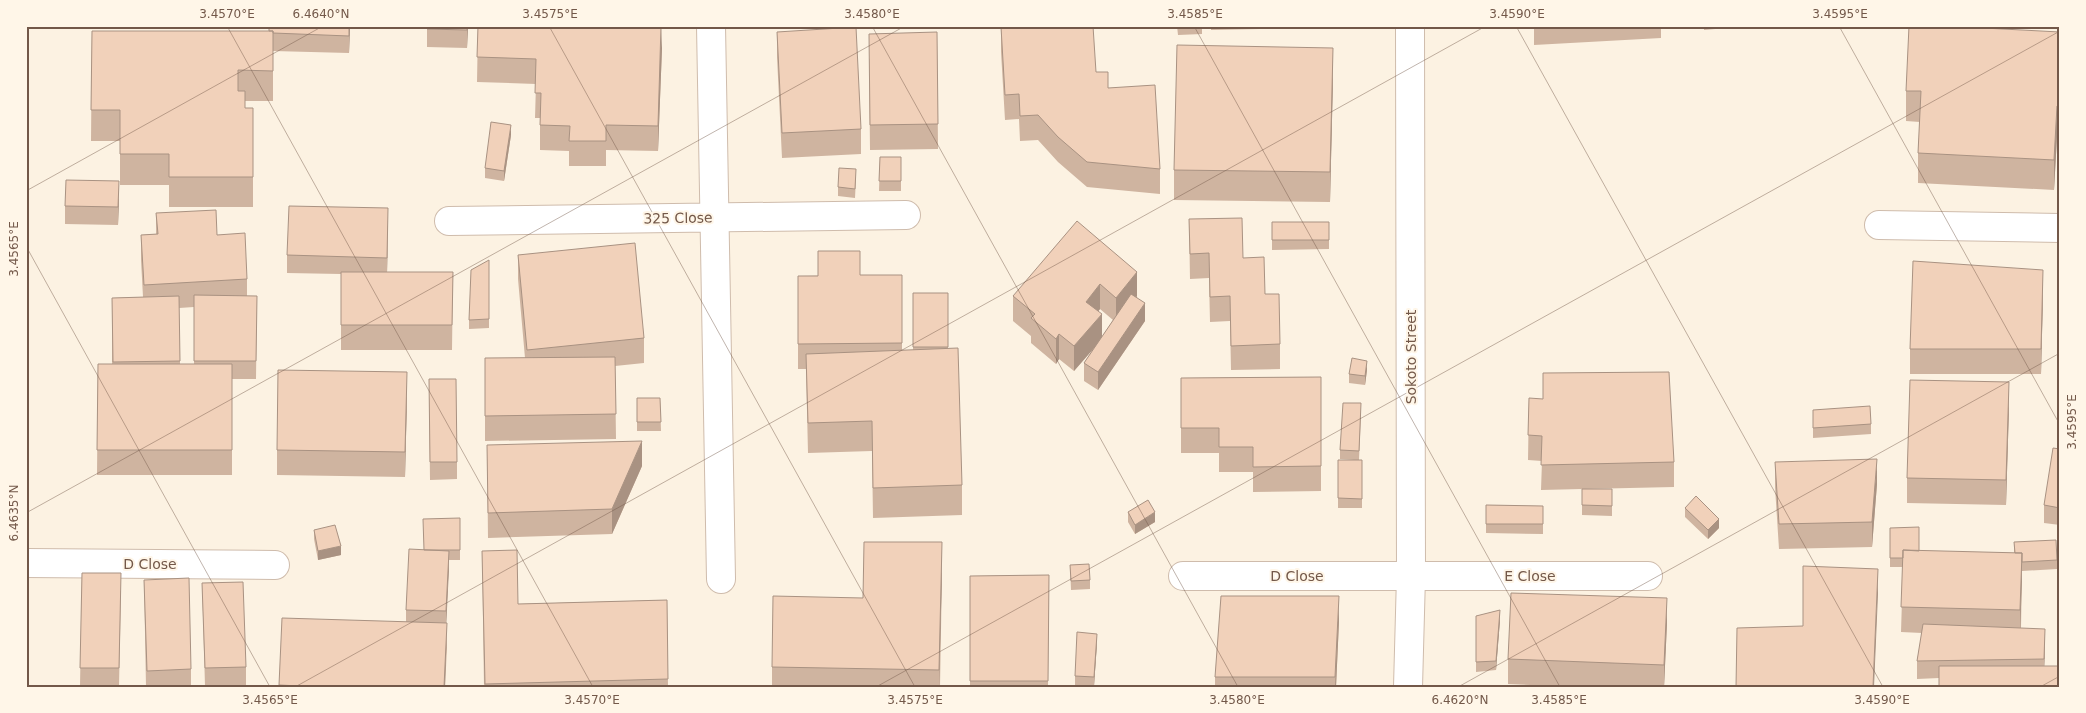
<svg xmlns="http://www.w3.org/2000/svg" width="2086" height="713" font-family="'DejaVu Sans',sans-serif">
  <style>
    .lines { fill: none; stroke-linecap: round; stroke-linejoin: round }
    .minor-casing { stroke: #cfbcac; stroke-width: 30 }
    .minor { stroke: #fff; stroke-width: 28 }
    .wall { fill: #cfb4a0; fill-rule: evenodd }
    .shaded-wall { fill: #a99282 }
    .building { fill: #f1d1ba; stroke: #a99282 }
    .ticks { fill: none; stroke: #735849; stroke-width: 1; stroke-opacity: 0.45 }
    .labels { text-anchor: middle; dominant-baseline: central; stroke-width: 4; stroke-linejoin: round; paint-order: stroke }
    .street-label { font-size: 14px; fill: #735849; stroke: #fff6e8 }
    .neatline { fill: none; stroke: #735849; stroke-width: 2 }
    .ticks-label { font-size: 12px; text-anchor: middle; fill: #735849 }
  </style>
  <rect width="100%" height="100%" fill="#fcf2e2"/>
  <g class="lines">
    <g class="minor-casing">
      <path id="minor" d="M711,26L721,579
        M449,221L906,215
        M1879,225L2060,228
        M26,563L275,565
        M1183,576H1648
        M1408,687L1411,576L1410,26"/>
    </g>
    <use href="#minor" class="minor"/>
  </g>
  <path class="wall" d="M350,26L349,53L273,51V101H245V108H253V207H169V185H120V141H91L92,31H269Z
    M351,26H422V28L351,29Z
    M427,26H468L467,48L427,47Z
    M478,26L662,48L658,151L606,150V166H569V151L540,150V118H535L536,84L477,82Z
    M1177,26H1202V34L1178,35Z
    M1211,26H1307V28L1211,30Z
    M1534,26H1661V38L1534,45Z
    M1704,26H1749L1704,30Z
    M1001,27L1096,72L1108,88L1160,169V194L1087,187L1058,162L1038,140L1020,141L1019,119L1005,120L1001,52Z
    M777,32L861,129V154L782,158L777,57Z
    M937,32L938,149L870,150L869,59Z
    M2060,32V137H2057L2054,190L1918,183V153L1920,122L1906,121V91Z
    M1333,78L1330,202L1174,200V170Z
    M511,135L504,181L485,178V168Z
    M880,157H901V191H879Z
    M856,178L855,198L838,196V187Z
    M119,199L118,225L65,224V206Z
    M156,213L217,235L247,279V296H257L256,379H232V475H97L98,364H112V298L143,297L141,260V235L156,234ZM194,307V364H180L179,308Z
    M1189,219L1243,258L1265,294L1280,344V369L1231,370L1230,321L1210,322L1209,278L1190,279Z
    M1272,222H1329V249L1272,250Z
    M388,226L387,272H453L452,350H341V274L287,273V255Z
    M518,255L644,338V363L615,366L616,439L485,441V358H525L518,279Z
    M1137,272V297L1145,321L1098,390L1084,381V363L1093,349L1074,371L1059,359L1056,364L1031,343V336L1013,321V296ZM1100,309L1113,320L1102,337L1098,312Z
    M860,275H902V350H913V293H948V349L962,485V515L873,518L872,451L808,453L806,369H798V276Z
    M2043,295L2041,374H1910V349Z
    M489,319V328L469,329V320Z
    M1367,370L1365,385L1349,383V374Z
    M1321,377V491L1253,492V472H1219V453H1181V378Z
    M407,397L405,477L277,475V450Z
    M429,397L457,462V479L430,480Z
    M637,398H660L661,431H637Z
    M1529,398L1674,462V487L1585,489H1612V516L1582,515V489L1541,490L1542,461L1528,460Z
    M2009,407L2006,505L1907,503V478Z
    M1813,410L1871,424V434L1813,438Z
    M1361,413L1359,460H1362V508H1338V460H1354L1340,459V450Z
    M487,445L642,466L612,534L488,538Z
    M2060,449V525L2044,523V505Z
    M1775,462L1877,484L1872,547L1779,549L1775,487Z
    M1486,505L1543,506V534L1486,533Z
    M1685,508L1719,528L1708,539L1685,517Z
    M1128,512L1155,522L1135,534L1128,522Z
    M460,518V560H449L446,623L447,648L445,687H279V685L406,622V610L423,550Z
    M1890,528L1919,551L2014,553V542L2057,560V569L2022,571L2021,628L2045,647L2044,666L1939,678L1917,679V661L1922,633L1901,632L1903,567H1890Z
    M314,530L341,555L318,560L314,539Z
    M482,551L518,604L667,600L668,687H484Z
    M1070,565L1090,580V589L1071,590Z
    M82,573L121,591L119,686H80Z
    M942,573L940,687H772V667L863,598Z
    M1049,575L1048,687H970V576Z
    M144,580L191,669V687H146Z
    M202,583L246,667V685L205,686Z
    M1476,616L1500,620L1496,670L1476,672Z
    M1339,621L1336,687H1215V677Z
    M1667,623L1664,687H1579L1508,684V659Z
    M1097,643L1094,686L1075,685V676Z"/>
  <path class="shaded-wall" d="M349,26H350L349,53Z
    M467,26H468L467,48Z
    M661,26L662,48L658,151V126Z
    M1333,48V78L1330,202V172Z
    M2057,106V137L2054,190V160Z
    M511,125V135L504,181V171Z
    M119,181V199L118,225V207Z
    M388,208V226L387,275V258Z
    M2043,270V295L2041,374V349Z
    M1137,272V296L1116,323V298Z
    M1100,284V309L1086,326V302Z
    M1145,303V321L1098,390V372Z
    M1102,314V339L1074,371V346Z
    M1059,334V359L1056,364V339Z
    M1367,361V370L1365,385V376Z
    M407,372V397L405,477V452Z
    M2009,382V407L2006,505V480Z
    M642,441V466L612,534V509Z
    M1877,459V484L1872,547V522Z
    M1155,512V522L1135,534V525Z
    M1719,519V528L1708,539V530Z
    M942,542V573L939,687V670Z
    M341,546V555L318,560V551Z
    M449,551V569L446,629V611Z
    M2022,553V578L2020,635V610Z
    M1878,569V594L1874,687H1873Z
    M1339,596V621L1336,687H1335Z
    M1667,598V623L1664,687V665Z
    M1500,610V620L1496,670V661Z
    M447,623L445,687H444Z
    M2045,629V647L2044,677V659Z
    M1097,634V643L1094,686V677Z"/>
  <path class="building" d="M269,26H349V36L273,33V31H269Z
    M427,26H467V30L427,29Z
    M478,26H661L658,126L606,125V141H569L570,126L540,125L541,93H535L536,59L477,57Z
    M1009,26H1093L1096,72H1108V88L1155,85L1160,169L1087,162L1058,137L1038,115L1020,116L1019,94L1005,95L1001,27Z
    M1909,26H1945L2060,32V106H2057L2054,160L1918,153L1921,91H1906Z
    M856,27L861,129L782,133L777,32Z
    M92,31H273V71L238,70V91H245V108H253V177H169V154H120V110H91Z
    M937,32L938,124L870,125L869,34Z
    M1177,45L1333,48L1330,172L1174,170Z
    M491,122L511,125L504,171L485,168Z
    M880,157H901V181H879Z
    M839,168L856,169L855,189L838,187Z
    M66,180L119,181L118,207L65,206Z
    M289,206L388,208L387,258L287,255Z
    M216,210L217,235L245,233L247,279L144,285L141,235L158,234L156,213Z
    M1242,218L1243,258L1264,257L1265,294H1279L1280,344L1231,346L1230,296L1210,297L1209,253L1190,254L1189,219Z
    M1077,221L1137,272L1116,298L1100,284L1086,302L1102,314L1074,346L1059,334L1056,339L1031,318L1035,314L1013,296Z
    M1272,222H1329V240H1272Z
    M635,243L644,338L527,350L518,255Z
    M818,251H860V275H902V343L798,344V276H818Z
    M489,260V319L469,320L471,270Z
    M1913,261L2043,270L2041,349H1910Z
    M341,272H453L452,325H341Z
    M913,293H948V347H913Z
    M1131,294L1145,303L1098,372L1084,363Z
    M194,295L257,296L256,361H194Z
    M179,296L180,361L113,362L112,298Z
    M958,348L962,485L873,488L872,421L808,423L806,354Z
    M615,357L616,414L485,416V358Z
    M1352,358L1367,361L1365,376L1349,374Z
    M98,364H232V450H97Z
    M278,370L407,372L405,452L277,450Z
    M1669,372L1674,462L1541,465L1542,436L1528,435L1529,398L1543,399V373Z
    M1321,377V466L1253,467V447H1219V428H1181V378Z
    M429,379H456L457,462H430Z
    M1910,380L2009,382L2006,480L1907,478Z
    M637,398H660L661,422H637Z
    M1343,403H1361L1359,451L1340,450Z
    M1870,406L1871,424L1813,428V410Z
    M642,441L612,509L488,513L487,445Z
    M2053,448L2060,449V508L2044,505Z
    M1877,459L1872,522L1779,524L1775,462Z
    M1338,460H1362V499L1338,498Z
    M1582,489H1612V506L1582,505Z
    M1696,496L1719,519L1708,530L1685,508Z
    M1148,500L1155,512L1135,525L1128,512Z
    M1486,505L1543,506V524H1486Z
    M460,518V550H424L423,519Z
    M335,525L341,546L318,551L314,530Z
    M1919,527V551L1903,550V558H1890V528Z
    M2056,540L2057,560L2022,562V553H2015L2014,542Z
    M864,542H942L939,670L772,667L773,596L863,598Z
    M409,549L449,551L446,611L406,610Z
    M517,550L518,604L667,600L668,679L485,684L482,551Z
    M1903,550L2022,553L2020,610L1901,607Z
    M1089,564L1090,580L1071,581L1070,565Z
    M1803,566L1878,569L1873,687H1736L1737,628L1803,626Z
    M82,573H121L119,668H80Z
    M1049,575L1048,681H970V576Z
    M189,578L191,669L147,671L144,580Z
    M243,582L246,667L205,668L202,583Z
    M1511,593L1667,598L1664,665L1508,659Z
    M1221,596H1339L1335,677H1215Z
    M1500,610L1496,661L1476,662V616Z
    M282,618L447,623L444,687H320L279,685Z
    M1923,624L2045,629L2044,659L1917,661Z
    M1077,632L1097,634L1094,677L1075,676Z
    M1939,666H2060V687H1939Z"/>
  <path class="ticks" d="M227,26L593,687M549,26L915,687M872,26L1238,687M1194,26L1560,687M1516,26L1883,687M1839,26L2060,425M26,191L323,26M26,246L270,687M26,513L905,26M295,687L1486,26M876,687L2060,31M1458,687L2060,353M2040,687L2060,676"/>
  <g class="labels">
    <g class="street-label">
      <text transform="translate(678 218) rotate(-1)">325 Close</text>
      <text transform="translate(1411 357) rotate(-90)">Sokoto Street</text>
      <text x="150" y="564">D Close</text>
      <text x="1297" y="576">D Close</text>
      <text x="1530" y="576">E Close</text>
    </g>
  </g>
  <rect width="2086" height="713" fill="none" stroke="#fff6e8" stroke-width="55"/>
  <rect x="28" y="28" width="2030" height="658" class="neatline"/>
  <g class="ticks-label">
    <text x="227" y="18">3.4570°E</text>
    <text x="321" y="18">6.4640°N</text>
    <text x="550" y="18">3.4575°E</text>
    <text x="872" y="18">3.4580°E</text>
    <text x="1195" y="18">3.4585°E</text>
    <text x="1517" y="18">3.4590°E</text>
    <text x="1840" y="18">3.4595°E</text>
    <text transform="translate(14 249) rotate(-90)" y="4">3.4565°E</text>
    <text transform="translate(2072 422) rotate(-90)" y="4">3.4595°E</text>
    <text transform="translate(14 513) rotate(-90)" y="4">6.4635°N</text>
    <text x="270" y="704">3.4565°E</text>
    <text x="592" y="704">3.4570°E</text>
    <text x="915" y="704">3.4575°E</text>
    <text x="1237" y="704">3.4580°E</text>
    <text x="1460" y="704">6.4620°N</text>
    <text x="1559" y="704">3.4585°E</text>
    <text x="1882" y="704">3.4590°E</text>
  </g>
</svg>
